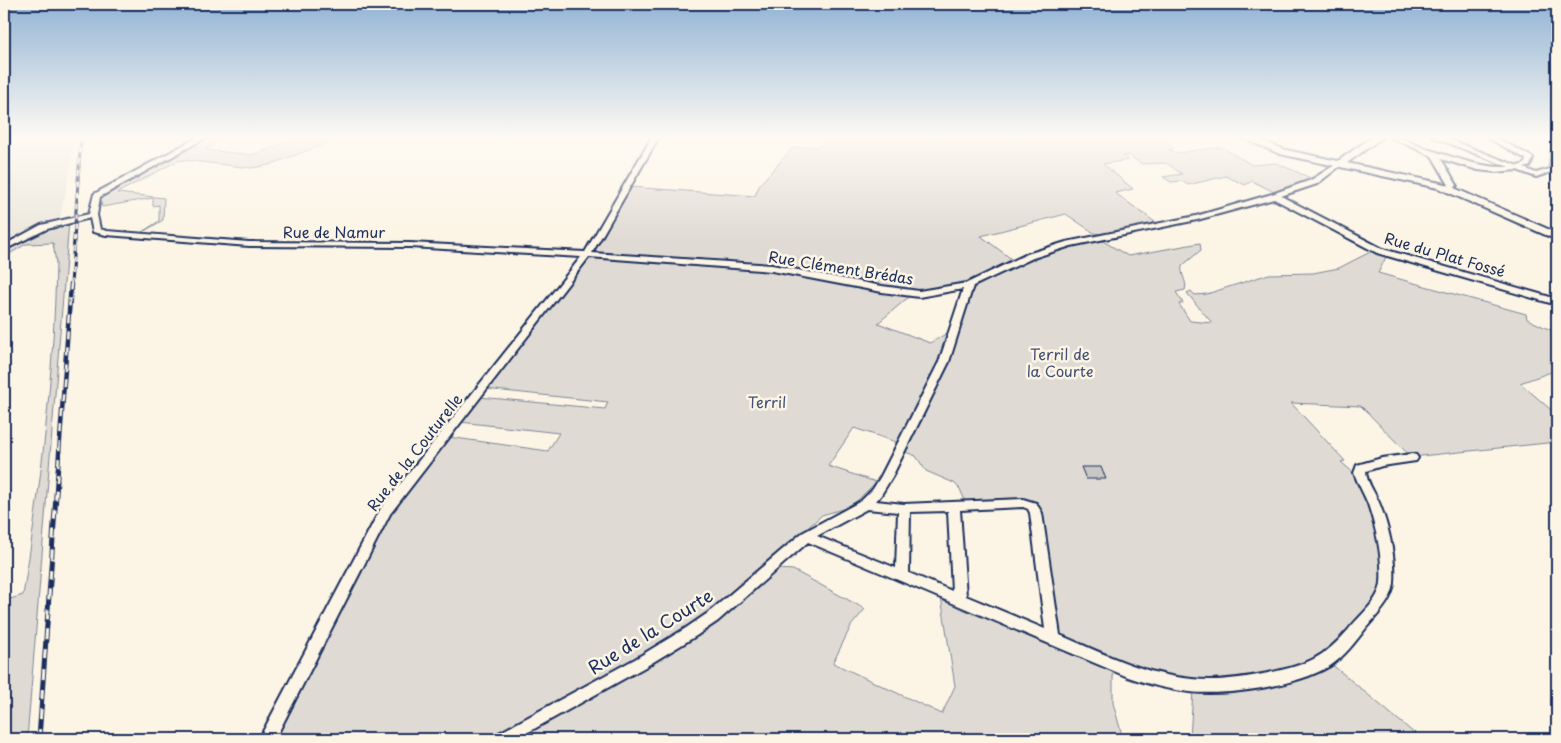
<svg xmlns="http://www.w3.org/2000/svg" width="1561" height="743" font-family="'Playpen Sans',sans-serif">
  <style>
    .built { fill: #ece7dc }
    .green { fill: #dfdbd4; stroke: #7d8599 }
    .building { fill: #c8c7c6; stroke: #1b2f5e }
    .lines { fill: none; stroke-linecap: round; stroke-linejoin: round }
    .street-casing { stroke: #1b2f5e; stroke-width: 4 }
    .secondary-casing { stroke: #1b2f5e; stroke-width: 4 }
    .street { fill: #fcf5e5; fill-rule: evenodd }
    .secondary { fill: #fcf5e5; fill-rule: evenodd }
    .rail-far2-casing { stroke: #1b2f5e; stroke-width: 3 }
    .rail-far1-casing { stroke: #1b2f5e; stroke-width: 4.5 }
    .rail-casing { stroke: #1b2f5e; stroke-width: 5 }
    .rail-far2 { stroke: #fcf5e5; stroke-width: 2; stroke-dasharray: 5.5; stroke-linecap: butt }
    .rail-far1 { stroke: #fcf5e5; stroke-width: 2.5; stroke-dasharray: 8; stroke-linecap: butt }
    .rail { stroke: #fcf5e5; stroke-width: 3; stroke-dasharray: 10; stroke-linecap: butt }
    .labels { text-anchor: middle; dominant-baseline: central; stroke-width: 5; stroke-linejoin: round; paint-order: stroke }
    .street-label { font-size: 15px; fill: #1b2f5e; stroke: #fcf5e5 }
    .park-label { font-size: 15px; fill: #425176; stroke: #fcf5e5 }
    .near-street-label { font-size: 18px; fill: #1b2f5e; stroke: #fcf5e5 }
  </style>
  <rect width="100%" height="100%" fill="#fcf5e5"/>
  <filter id="ink" filterUnits="userSpaceOnUse"><feTurbulence type="fractalNoise" baseFrequency=".02" numOctaves="2"/><feDisplacementMap in="SourceGraphic" scale="10" xChannelSelector="R" yChannelSelector="G"/><feConvolveMatrix kernelMatrix="1 2 1 2 8 2 1 2 1" color-interpolation-filters="sRGB"/></filter>
  <g filter="url(#ink)">
    <path class="built" d="M4,137H70L72,160L59,223L24,238L4,250Z"/>
    <path class="green" d="M206,137H225L205,150L253,155L302,137H343L269,165L252,168L184,160L177,161L117,193L164,198L163,220L143,232L144,235L139,234L159,221V205L153,206V198L102,207L100,196Z
      M826,137H1164L1174,148L1169,150L1177,153L1221,147L1252,165L1276,163L1313,179L1276,193L1252,181L1245,185L1226,176L1188,185L1182,181L1171,182L1163,177L1182,174L1166,163L1142,164L1128,155L1123,156L1128,160L1103,164L1133,189L1115,193L1155,222L1154,225L1100,234L1094,233L1066,214L981,236L1014,261L970,282L929,291H902L773,267L598,254L594,251L630,187L755,196L760,184L793,148L821,146Z
      M69,222L27,739H4V601L23,595C41,486 54,374 56,263L53,243L26,244L11,253L4,254V250L24,238Z
      M1098,238L1128,256L1200,243L1201,250L1182,266C1180,275 1188,282 1185,290L1176,292L1183,303L1179,304L1190,321L1212,323L1187,293L1191,291L1195,295L1207,294L1269,274L1313,273L1339,268L1374,250L1387,255L1378,273L1526,314L1527,319L1557,333V370L1520,383L1557,415V442L1411,457L1361,406L1291,403L1345,461L1341,462L1356,475H1354L1372,505L1384,576L1381,594L1334,647L1312,664L1233,682L1170,680L1056,636L1037,507L966,503L960,489L954,483L926,471L916,456L903,451L948,363L974,288C1014,266 1054,250 1098,238Z
      M592,257L766,269L911,295L878,323L930,343L951,331L943,355L899,443L854,428L828,466L876,482L858,500L846,508L822,515L712,613L642,658L493,739H270L380,525L448,437L548,451L559,433L460,422L479,397L605,409L608,402L485,389L586,259Z
      M777,569L793,570L865,609L851,626L833,663L942,714L955,686L941,597L1113,667V703L1123,739H511L654,661Z
      M1329,662L1421,739H1190L1193,690Z"/>
    <path class="building" d="M1081,467H1101L1106,479H1086Z"/>
    <g class="lines">
      <g class="street-casing">
        <path id="street" d="M198,137H207L100,197L97,215L100,229L107,231L249,242L410,243L585,252L652,137H659L592,253L772,265L882,286L919,291L967,283L1027,254L1066,242L1196,216L1272,194L1311,180L1338,163L1340,164V166L1317,184L1281,196L1383,249L1557,299V305L1377,253L1274,199L1197,220L1071,246L1033,258L973,286L949,362L892,477L881,495L876,501L904,504L1023,499L1036,503L1042,513L1060,635C1102,653 1146,675 1192,679C1217,682 1243,678 1268,673C1306,665 1323,659 1349,629C1360,615 1379,601 1381,583C1383,558 1376,528 1368,504C1364,494 1358,484 1354,473L1357,465L1382,458L1412,454L1416,455L1418,458L1416,461L1382,466L1366,471C1366,482 1376,494 1380,505C1389,528 1396,558 1394,583C1392,601 1378,614 1366,628C1356,641 1345,656 1330,666C1297,686 1228,696 1190,692C1169,690 1148,684 1128,677L808,542L718,621L696,636L645,667L516,739H494L497,734L635,659L686,628L708,613L802,533L861,501L873,489L881,476L939,362L963,289L919,297L882,292L772,271L589,257L390,514L275,739H259L381,508L581,257L410,247L249,246L106,235L93,232L90,218L47,229L4,250V245L41,225L89,214L94,194ZM1023,507L1028,509L1030,513L1045,629L966,596L960,510ZM867,509L898,512L896,568L817,536ZM948,511L952,591L909,573L910,512Z
          M1390,137C1405,137 1416,146 1430,150C1457,158 1481,168 1509,167L1433,137H1443L1518,166L1525,164L1526,159L1486,137H1495L1532,157L1533,158L1530,166L1524,168L1536,173L1550,169L1551,151L1554,149L1557,151V170L1536,177L1517,170L1496,172L1478,170L1441,159L1457,185L1452,192H1449L1445,190L1449,185L1432,156Z"/>
      </g>
      <g class="secondary-casing">
        <path id="secondary" d="M1240,137H1253L1286,150L1338,161L1372,137H1383L1347,163L1445,184L1557,233V240L1438,188L1280,154Z"/>
      </g>
      <use href="#street" class="street"/>
      <use href="#secondary" class="secondary"/>
      <g class="rail-far2-casing">
        <path id="rail-far2" d="M71,285L81,137"/>
      </g>
      <g class="rail-far1-casing">
        <path id="rail-far1" d="M57,482L71,284"/>
      </g>
      <g class="rail-casing">
        <path id="rail" d="M39,739L57,481"/>
      </g>
      <use href="#rail-far2" class="rail-far2"/>
      <use href="#rail-far1" class="rail-far1"/>
      <use href="#rail" class="rail"/>
    </g>
  </g>
  <linearGradient id="sky" x2="0" y2="1"><stop stop-color="#92b4d5"/><stop offset="0.57" stop-color="#fefaf3"/><stop offset="1" stop-color="#fefaf3" stop-opacity="0"/></linearGradient>
  <rect width="1561" height="241" fill="url(#sky)"/>
  <g class="labels">
    <g class="street-label">
      <text x="334" y="231">Rue de Namur</text>
      <text transform="translate(1445 254) rotate(16)">Rue du Plat Fossé</text>
      <text transform="translate(841 267) rotate(9)">Rue Clément Brédas</text>
      <text transform="translate(414 452) rotate(-52)">Rue de la Couturelle</text>
    </g>
    <g class="park-label">
      <text x="1060" y="353">Terril de<tspan x="1060" dy="17">la Courte</tspan></text>
      <text x="767" y="401">Terril</text>
    </g>
    <g class="near-street-label">
      <text transform="translate(650 631) rotate(-32)">Rue de la Courte</text>
    </g>
  </g>
  <rect width="1561" height="743" fill="none" stroke="#fcf5e5" stroke-width="20"/>
  <rect x="10" y="10" width="1541" height="723" fill="none" stroke="#1b2f5e" stroke-width="2" filter="url(#ink)"/>
</svg>
